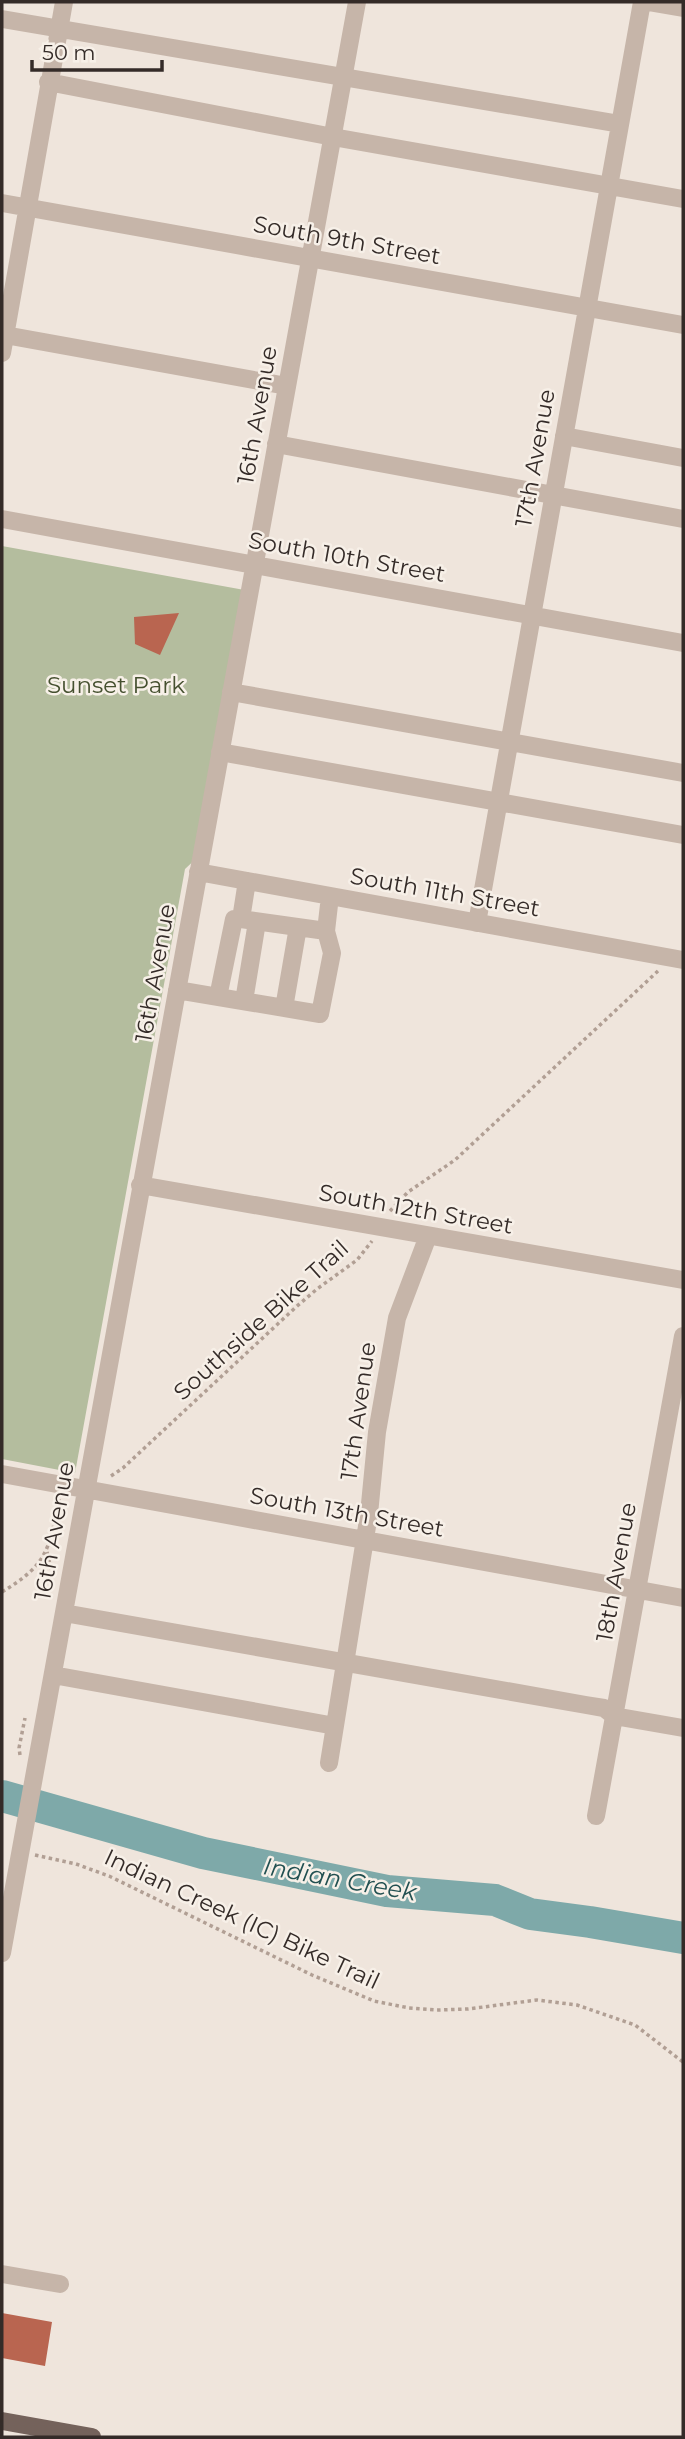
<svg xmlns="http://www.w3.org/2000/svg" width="685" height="2439" font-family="Montserrat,sans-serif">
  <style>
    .green { fill: #b4bd9e }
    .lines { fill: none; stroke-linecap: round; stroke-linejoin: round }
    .river { stroke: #7ea9a9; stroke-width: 32 }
    .building { fill: #b96550 }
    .path { stroke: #b19f94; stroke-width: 3.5; stroke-dasharray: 3.5 3.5; stroke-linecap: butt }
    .minor { stroke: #c6b5a9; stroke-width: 18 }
    .major { stroke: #74625b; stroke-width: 18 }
    .labels { text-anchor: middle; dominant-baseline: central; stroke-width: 5; stroke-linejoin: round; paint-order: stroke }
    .street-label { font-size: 23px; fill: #342b28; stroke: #f7f0e8 }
    .park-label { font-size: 23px; fill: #45502f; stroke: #f7f0e8 }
    .water-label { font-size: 24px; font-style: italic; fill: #225051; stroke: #f7f0e8 }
  </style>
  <rect width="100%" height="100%" fill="#efe5dc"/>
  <path class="green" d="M2,546L250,591L201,854L185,869L75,1473L2,1459Z"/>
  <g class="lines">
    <path class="river" d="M2,1796L203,1853L387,1891L495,1900L530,1914L590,1922L683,1938"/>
  </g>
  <path class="building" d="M179,613L160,655L135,644L134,617Z
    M2,2313L52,2322L45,2366L2,2358Z"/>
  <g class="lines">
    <path class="path" d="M390,1211L408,1192L455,1160L658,971
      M111,1476L123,1468L296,1307L317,1289L357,1260L372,1241
      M47,1552L52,1573
      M2,1592C48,1564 49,1550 59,1499
      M20,1755L19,1748L25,1718
      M35,1855L76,1864L109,1876L312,1975L374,2001L409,2008L437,2010L468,2009L537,2000L577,2005L635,2025L683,2062"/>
    <path class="minor" d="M648,2L683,8
      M2,19L620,124
      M48,82L333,137L683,199
      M2,203L683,325
      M5,335L287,386
      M2,353L64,2
      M564,436L683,458
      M276,444L683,519
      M2,519L683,643
      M231,692L683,773
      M220,752L683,835
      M198,872L683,960
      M247,881L241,919L326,931
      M477,923L642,2
      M177,990L320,1014L332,953L326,931L330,896
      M218,997L234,919H241
      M244,1001L257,922
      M284,1008L298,927
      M140,1185L683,1280
      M2,1474L683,1598
      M64,1613L586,1705L604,1708L614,1716L683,1728
      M53,1675L335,1726
      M329,1763L369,1514L377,1432L397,1318L428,1236
      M596,1816L683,1336
      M2,1953L357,2
      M2,2274L60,2284"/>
    <path class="major" d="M2,2421L92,2437"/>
  </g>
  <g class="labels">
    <g class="street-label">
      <text transform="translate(347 240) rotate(10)">South 9th Street</text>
      <text transform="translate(257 415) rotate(-80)">16th Avenue</text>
      <text transform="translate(535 458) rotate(-80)">17th Avenue</text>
      <text transform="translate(347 557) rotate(10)">South 10th Street</text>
      <text transform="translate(445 892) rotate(10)">South 11th Street</text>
      <text transform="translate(155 973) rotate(-80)">16th Avenue</text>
      <text transform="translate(416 1209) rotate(10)">South 12th Street</text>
      <text transform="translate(261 1320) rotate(-42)">Southside Bike Trail</text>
      <text transform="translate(358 1411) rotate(-82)">17th Avenue</text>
      <text transform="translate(347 1512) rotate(10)">South 13th Street</text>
      <text transform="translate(54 1531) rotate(-80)">16th Avenue</text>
      <text transform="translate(616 1572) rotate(-80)">18th Avenue</text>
      <text transform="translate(242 1919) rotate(25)">Indian Creek (IC) Bike Trail</text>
    </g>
    <g class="park-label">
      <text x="116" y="685">Sunset Park</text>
    </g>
    <g class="water-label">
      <text transform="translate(340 1879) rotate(10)">Indian Creek</text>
    </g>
  </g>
  <rect width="685" height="2439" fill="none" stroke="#342b28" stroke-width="7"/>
  <path d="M32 60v10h130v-10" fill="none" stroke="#342b28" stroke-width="3.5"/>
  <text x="42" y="60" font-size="21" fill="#342b28" stroke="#f7f0e8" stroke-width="5" paint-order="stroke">50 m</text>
</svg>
